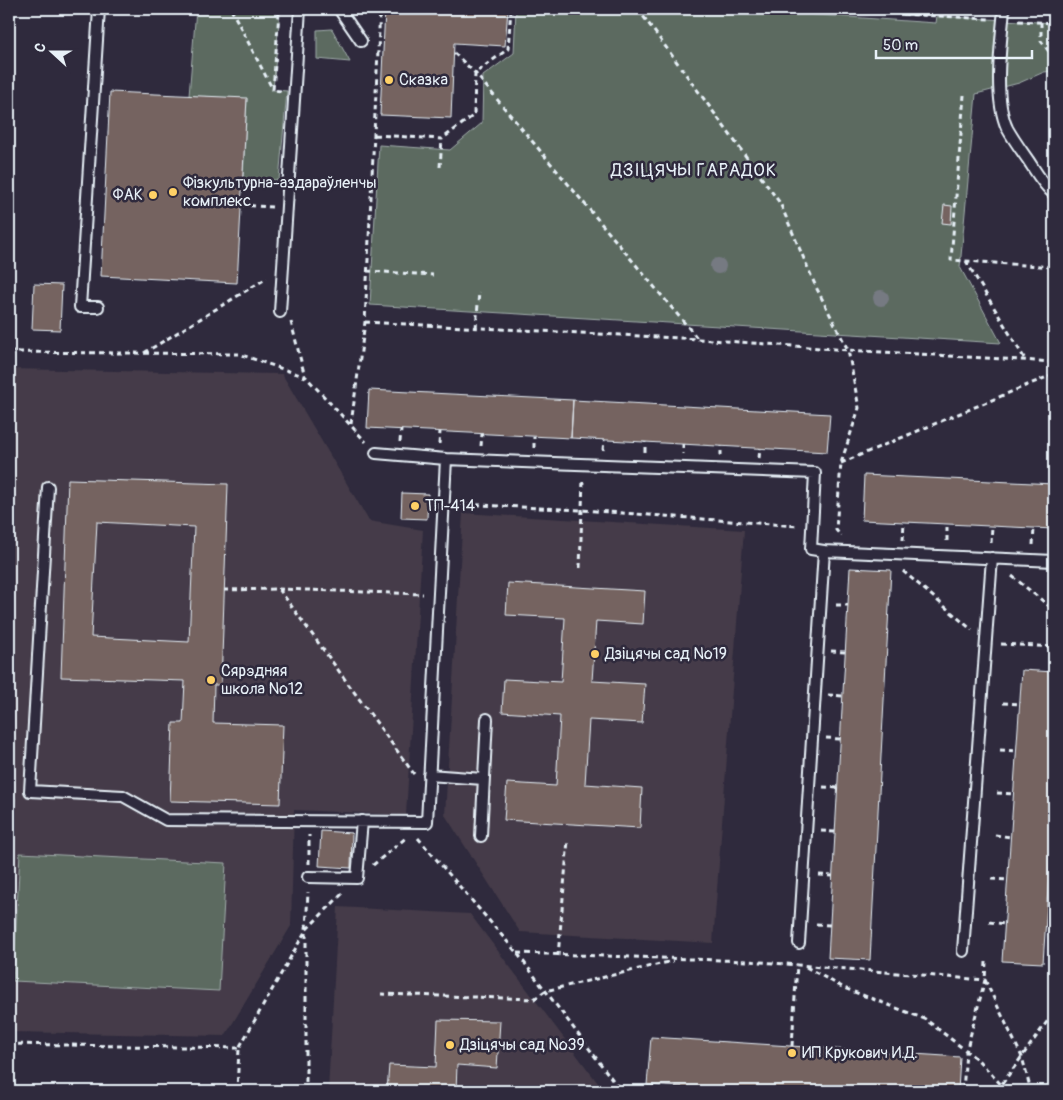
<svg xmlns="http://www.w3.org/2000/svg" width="1063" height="1100" font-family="Pangolin,sans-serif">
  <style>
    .built { fill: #443b48 }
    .green { fill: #5b6a60; stroke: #a2aeac }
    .building { fill: #746461; stroke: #e8f1f8; fill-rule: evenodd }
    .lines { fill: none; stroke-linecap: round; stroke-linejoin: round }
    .lane-casing { stroke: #e8f1f8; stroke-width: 14 }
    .path { stroke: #e8f1f8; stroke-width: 3; stroke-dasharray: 5 4; stroke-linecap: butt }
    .lane { stroke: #2f2a3d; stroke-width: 10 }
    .tree { fill: #767a82 }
    .poi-dot { fill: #ffd166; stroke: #2f2a3d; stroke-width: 2 }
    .labels { text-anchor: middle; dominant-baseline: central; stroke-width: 5; stroke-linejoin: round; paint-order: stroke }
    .poi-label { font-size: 16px; fill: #e8f1f8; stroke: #2f2a3d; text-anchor: start }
    .neighbourhood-label { font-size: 18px; letter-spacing: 1px; fill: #e8f1f8; stroke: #2f2a3d }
  </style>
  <rect width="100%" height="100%" fill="#2f2a3d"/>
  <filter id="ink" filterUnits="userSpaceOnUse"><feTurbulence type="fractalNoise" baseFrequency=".02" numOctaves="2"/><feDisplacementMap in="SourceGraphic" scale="10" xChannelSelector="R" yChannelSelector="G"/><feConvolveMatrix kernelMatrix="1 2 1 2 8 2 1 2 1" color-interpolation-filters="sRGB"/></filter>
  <g filter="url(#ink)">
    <path class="built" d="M9,369L282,374L369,521L423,530L406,815L294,810L291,926L225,1036L9,1032Z
      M463,513L744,530L713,943L520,932L445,815Z
      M338,907L470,914L604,1091H328Z"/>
    <path class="green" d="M196,9H280L273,90L287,91L279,180L243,179L247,99L189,96Z
      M516,9H730L936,23L937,16L1054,23V71L1044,72L1019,83L976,94L960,267L1001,343L370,305L379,145L450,150L482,123L483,76L514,53Z
      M332,29L350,62L317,59V30Z
      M9,778L15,799L9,876Z
      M20,853L226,863L219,991L13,981Z"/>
    <path class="building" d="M385,9H508L505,46L454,43L451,118L380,115Z
      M110,92L247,98L237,283L101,276Z
      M944,205L952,206L951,224L942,223Z
      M34,284L62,285L60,330L32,329Z
      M369,390L573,400L571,438L367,428Z
      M573,400L830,414L827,452L571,438Z
      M864,475L1054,484V529L862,520Z
      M68,479L228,484L221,685H214L213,723L283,725L280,804L170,801L173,723H183L185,681L61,677ZM97,522L194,527L189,642L91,637Z
      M402,493L428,494L427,519L401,518Z
      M850,568L891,570L870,960L828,958Z
      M508,583L645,591L643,624L596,621L592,681L645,684L642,723L589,720L585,784L642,788L640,828L504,820L507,783L556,786L560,716L502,712L504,679L561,682L565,618L506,615Z
      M1022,670L1054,672V799L1043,963L1002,961Z
      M321,831L352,833L351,868L319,866Z
      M438,1020L500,1021L497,1068L457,1065L456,1091H387L389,1065L436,1067Z
      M651,1037L960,1057L958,1091H738L698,1088V1091H681L682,1087L647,1085Z
      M9,1088L67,1091H9Z"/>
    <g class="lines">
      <g class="lane-casing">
        <path id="lane" d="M339,9L361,41
          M1004,9C1001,43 993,97 1007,128C1013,139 1021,150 1028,160C1036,172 1043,185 1054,194
          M98,307H80L99,9
          M280,312L300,9
          M376,453L446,459L815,473L811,549L824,551
          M48,487L30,791L123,796L166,820L427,822L446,459
          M429,775L483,779
          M481,836L487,719
          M308,877L357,878L362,821
          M799,943L824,551L1054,561
          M963,951L992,558"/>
      </g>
      <path class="path" d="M231,9L273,90
        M638,9L780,203L816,287L848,350L859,408L841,463L836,530L841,536
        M822,9L989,19
        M1018,21L1054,23
        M1041,22V41L1054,58
        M454,53L475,73L698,339
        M281,91L273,90L279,13L282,9
        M964,95L951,260L1054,267
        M375,135L442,139L474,115L475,73L508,49L511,9
        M440,167L442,139
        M241,205L272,207
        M966,261L1026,361
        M367,271L433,275
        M291,322L305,377
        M365,322L698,339L848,350L1054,362
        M476,328L479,292
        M9,352L239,354L306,377L366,442
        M144,353L267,278
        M351,424L365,322L380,9
        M400,442L401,430
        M439,444L440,432
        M683,444V454
        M481,446L482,434
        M534,448V437
        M603,450L604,440
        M645,452V442
        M721,456V446
        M759,458L760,448
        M841,463L1054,374
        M458,504L582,510L798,526
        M903,540L904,522
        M947,541V524
        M991,543L992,526
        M1033,545L1034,528
        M580,568L583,479
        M903,571L972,630
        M1012,576L1054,610
        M279,589L414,774
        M224,590L279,589L423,594
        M836,605H848
        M1001,644L1054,647
        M831,651L845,652
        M828,695L843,696
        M1003,703L1020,704
        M826,738L840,739
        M1000,750L1017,751
        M823,787L838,788
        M997,793L1014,794
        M821,831L835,832
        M995,835L1011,837
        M418,838L517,953L621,1091
        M309,864V835
        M373,865L407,837
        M819,875L833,876
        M991,879L1008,880
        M989,922L1005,924
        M816,924L830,925
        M517,953L748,961L985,980L966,1052L963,1091
        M558,956L568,840
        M986,962L985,980L1022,1057L1031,1091
        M806,967L844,988L925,1019L978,1060L1007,1091
        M381,994L534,999L545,991L673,961
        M9,1044L239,1048
        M792,1046L797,964
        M237,1091L239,1048L306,930L308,892
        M306,1091V930L343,893
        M997,1091L1054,1012"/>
      <use href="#lane" class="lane"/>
    </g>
    <g class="tree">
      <circle cx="718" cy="266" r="8"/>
      <circle cx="881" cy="298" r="8"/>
    </g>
  </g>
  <g class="poi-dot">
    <circle cx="389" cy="80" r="5"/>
    <circle cx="173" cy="192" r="5"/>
    <circle cx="153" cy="195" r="5"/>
    <circle cx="415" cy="506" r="5"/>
    <circle cx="595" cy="654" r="5"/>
    <circle cx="211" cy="680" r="5"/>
    <circle cx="450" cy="1045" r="5"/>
    <circle cx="792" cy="1053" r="5"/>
  </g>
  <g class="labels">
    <g class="poi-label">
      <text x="399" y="80">Сказка</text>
      <text x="183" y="183">Фізкультурна-аздараўленчы<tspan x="183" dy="18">комплекс</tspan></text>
      <text x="143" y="195" text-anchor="end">ФАК</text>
      <text x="425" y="506">ТП-414</text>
      <text x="605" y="654">Дзіцячы сад №19</text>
      <text x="221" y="671">Сярэдняя<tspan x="221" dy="18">школа №12</tspan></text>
      <text x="460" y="1045">Дзіцячы сад №39</text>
      <text x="802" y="1053">ИП Крукович И.Д.</text>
    </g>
    <g class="neighbourhood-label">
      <text x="694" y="170">ДЗІЦЯЧЫ ГАРАДОК</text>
    </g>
  </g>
  <rect width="1063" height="1100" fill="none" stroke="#2f2a3d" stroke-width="30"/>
  <rect x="15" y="15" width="1033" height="1070" fill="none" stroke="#e8f1f8" stroke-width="2" filter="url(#ink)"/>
  <g transform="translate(52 52) rotate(291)" stroke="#2f2a3d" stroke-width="4" paint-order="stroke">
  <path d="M0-4L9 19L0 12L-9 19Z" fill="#e8f1f8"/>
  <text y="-8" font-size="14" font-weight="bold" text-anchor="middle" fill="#e8f1f8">С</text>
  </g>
  <path d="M876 50v8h156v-8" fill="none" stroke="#e8f1f8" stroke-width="2.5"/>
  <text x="883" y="50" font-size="15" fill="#e8f1f8" stroke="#2f2a3d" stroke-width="4" paint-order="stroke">50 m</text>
</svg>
